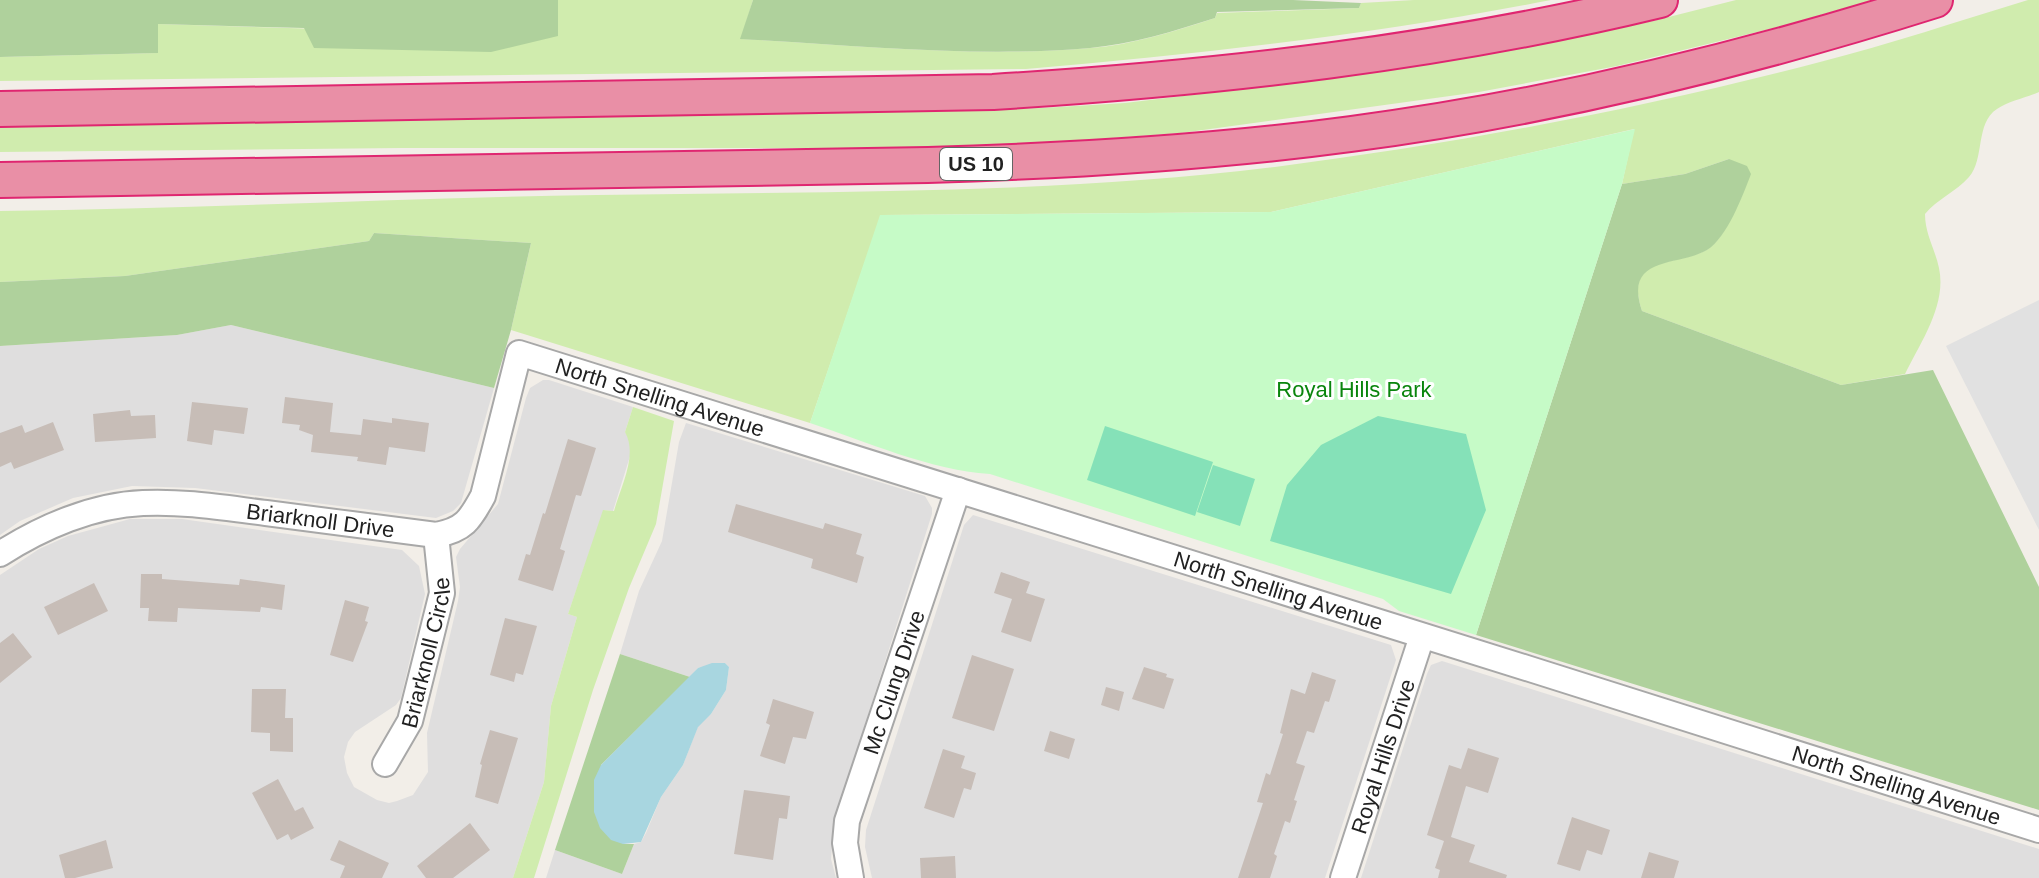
<svg xmlns="http://www.w3.org/2000/svg" width="2039" height="878" font-family="Arial,sans-serif">
  <style>
    .residential { fill: #dfdede }
    .grass { fill: #d0ecae }
    .forest { fill: #afd19c }
    .park { fill: #c6fbc7 }
    .pitch { fill: #85e1b8 }
    .parking { fill: #e1e1e1 }
    .water { fill: #a8d6e0 }
    .building { fill: #c7bdb7 }
    .lines { fill: none; stroke-linecap: round; stroke-linejoin: round }
    .minor-casing { stroke: #a8a8a8; stroke-width: 28 }
    .highway-casing { stroke: #df2670; stroke-width: 38 }
    .minor { stroke: #fff; stroke-width: 24 }
    .highway { stroke: #e98fa6; stroke-width: 34 }
    .labels { text-anchor: middle; dominant-baseline: central; stroke-width: 6; stroke-linejoin: round; paint-order: stroke }
    .shield { fill: #fff; stroke: #646464; stroke-width: 2 }
    .shield-label { font-size: 20px; font-weight: bold; fill: #212121 }
    .park-label { font-size: 22px; fill: #0a850d; stroke: #fff }
    .street-label { font-size: 22px; fill: #212121; stroke: #fff }
  </style>
  <rect width="100%" height="100%" fill="#f2eee8"/>
  <path class="residential" d="M231,325L494,388L461,503L453,511L436,518L195,488L132,486L73,498L20,521L0,535V346L177,335Z
    M543,380H549L633,407L625,432L631,442V453L613,511L604,510L568,614L577,617L551,706L544,782L513,878H0V575L39,549L68,536L130,519H182L402,550L419,566L425,594L401,698L396,705L355,732L348,742L344,757L347,773L354,787L377,800L389,803L397,801L413,795L428,772L427,733L458,601L460,587L456,557L460,549L498,504L526,398L530,388Z
    M686,423L925,496L932,508V514L834,822L831,859L836,878H546L555,850L622,874L634,844L641,842L646,833L661,797L683,765L698,726L711,714L726,690L729,667L725,663L698,668L690,677L620,654L639,591L662,541L679,442Z
    M973,515L1391,645L1396,660L1325,878H872L865,847L866,830L964,525Z
    M1442,661L2039,849V878H1361L1427,674L1431,665Z"/>
  <path class="grass" d="M558,0H753L741,39C857,45 974,58 1090,48C1132,45 1175,31 1215,18L1217,13L1359,8L1361,3L1414,0H1551C1378,34 1202,54 1026,69L0,81V57L157,53L158,24L557,36Z
    M1736,0H1873L1786,25L1617,66L1479,92L1181,133L1043,143L899,148H402L0,152V121L850,113L1042,108L1125,103L1341,77L1476,56L1653,21Z
    M2028,0H2039V92C2026,98 2009,101 1997,109C1975,123 1985,159 1969,177C1956,192 1937,199 1925,214C1925,234 1935,249 1939,268C1947,305 1920,343 1905,374L1841,385L1642,311C1622,253 1679,267 1708,249C1724,238 1733,213 1742,196L1729,159L1685,174L1622,184L1634,129L1271,212L881,215L810,423L511,330L531,243L374,233L369,241L125,276L0,282V211C199,209 398,198 597,195C823,191 1050,195 1275,167C1459,143 1641,109 1820,62C1890,44 1959,21 2028,0Z
    M633,407L674,421L656,524L629,588L593,690L534,878H513L544,782L551,706L577,617L568,614L603,510L614,511C621,486 638,455 625,432Z"/>
  <path class="forest" d="M0,0H558V36L491,52L314,48L304,28L158,24V53L0,57Z
    M753,0H1293L1361,3L1359,8L1217,12L1215,18C1175,31 1132,44 1090,48C974,58 856,45 740,39Z
    M1729,159L1747,166L1751,174C1743,195 1727,238 1707,250C1678,267 1623,255 1642,311L1841,385L1933,370L2039,587V810L1476,635L1622,184L1685,174Z
    M374,233L531,243L511,330L494,388L231,325L177,335L0,346V282L125,276L369,241Z
    M620,654L690,677L601,765L623,844H634L622,874L555,850Z"/>
  <path class="park" d="M1635,129L1622,184L1476,635L1399,611L1383,599L990,474C929,470 868,442 810,423L880,215L1271,212Z"/>
  <path class="pitch" d="M1378,416L1466,434L1486,510L1451,594L1270,541L1287,485L1321,445Z
    M1105,426L1213,462L1195,516L1087,480Z
    M1213,465L1255,479L1240,526L1197,512Z"/>
  <path class="parking" d="M2039,300V530L1946,346Z"/>
  <path class="water" d="M712,663H725L729,667L726,690L711,714L698,727L683,765L661,797L641,842L623,844L611,840L600,828L594,812V780L601,765L698,668Z"/>
  <path class="building" d="M285,397L333,403L330,432L361,435L363,419L392,423V418L429,423L425,452L389,447L386,465L357,461L358,457L311,452L313,435L299,430L300,425L282,423Z
    M192,402L248,408L244,434L214,430L212,445L187,441Z
    M130,410L131,416L155,415L156,438L95,442L93,414Z
    M53,422L64,450L14,469L11,462L0,467V433L22,425L25,433Z
    M568,439L596,448L581,496L576,495L560,549L565,551L553,591L518,580L526,554L530,555L543,513L545,514Z
    M736,504L823,529L825,523L862,534L856,554L864,557L857,583L811,568L813,559L728,532Z
    M1001,572L1030,582L1026,593L1045,599L1031,642L1001,632L1012,599L994,593Z
    M141,574H162V579L239,585L240,579L285,585L282,610L261,607L260,612L178,608L177,622L148,621L149,608H140Z
    M94,583L108,611L58,635L44,607Z
    M345,600L369,607L365,621L368,622L353,662L330,655Z
    M505,618L537,626L523,675L516,673L514,682L490,675Z
    M13,633L32,657L0,683V643Z
    M972,655L1014,669L994,731L952,718Z
    M1144,667L1167,674L1166,677L1174,679L1164,709L1132,699Z
    M1312,672L1336,680L1329,702L1325,701L1314,733L1307,731L1296,763L1305,766L1294,800L1297,801L1290,823L1285,821L1274,854L1277,856L1270,878H1238L1263,803L1257,802L1266,773L1270,775L1283,734L1280,733L1291,689L1305,694Z
    M1106,687L1124,692L1119,711L1101,705Z
    M252,689H286L285,718H293V752L270,751V733L251,732Z
    M773,699L814,712L806,739L793,737L785,764L760,756L770,725L766,723Z
    M490,730L518,738L498,804L475,797L482,765L480,764Z
    M1050,731L1075,739L1069,759L1044,751Z
    M1468,748L1499,758L1488,793L1466,786L1451,837L1475,845L1469,862L1507,875L1506,878H1438L1440,870L1435,868L1444,841L1427,835L1449,765L1461,769Z
    M943,749L965,756L961,768L976,773L971,790L964,788L954,818L924,808Z
    M278,779L295,811L303,807L314,828L291,840L288,834L277,840L252,793Z
    M744,790L790,796L787,819L779,818L773,860L734,854Z
    M1572,817L1610,830L1602,855L1587,850L1580,871L1557,864Z
    M470,823L490,850L453,878H426L417,866Z
    M106,840L113,868L75,878H65L59,855Z
    M339,840L389,863L382,878H340L345,866L330,860Z
    M1649,852L1679,861L1674,878H1641Z
    M955,856L956,878H921L920,858Z"/>
  <g class="lines">
    <g class="minor-casing">
      <g id="minor">
        <path id="s1" d="M0,554C42,527 93,505 143,503C184,501 225,508 266,513C323,520 379,528 436,535C464,530 470,520 483,496L519,353L1533,670L2039,830"/>
        <path id="s2" d="M385,764L410,721L442,593L436,535"/>
        <path id="s3" d="M851,878L845,843L847,821L958,490"/>
        <path id="s4" d="M1343,878L1422,636"/>
      </g>
    </g>
    <g class="highway-casing">
      <path id="highway" d="M0,109L993,92C1217,78 1441,53 1660,0
        M0,180L928,165C1069,161 1210,153 1351,134C1549,108 1745,60 1935,0"/>
    </g>
    <use href="#minor" class="minor"/>
    <use href="#highway" class="highway"/>
  </g>
  <g class="labels">
    <rect class="shield" x="940" y="148" width="72" height="32" rx="6"/>
    <g class="shield-label">
      <text x="976" y="164">US 10</text>
    </g>
    <g class="park-label">
      <text x="1354" y="389">Royal Hills Park</text>
    </g>
    <g class="street-label">
      <text stroke="none"><textPath href="#s1" startOffset="808">North Snelling Avenue</textPath></text>
      <text stroke="none"><textPath href="#s1" startOffset="332">Briarknoll Drive</textPath></text>
      <text stroke="none"><textPath href="#s1" startOffset="1456">North Snelling Avenue</textPath></text>
      <text stroke="none"><textPath href="#s2" startOffset="120">Briarknoll Circle</textPath></text>
      <text stroke="none"><textPath href="#s3" startOffset="204">Mc Clung Drive</textPath></text>
      <text stroke="none"><textPath href="#s4" startOffset="128">Royal Hills Drive</textPath></text>
      <text stroke="none"><textPath href="#s1" startOffset="2104">North Snelling Avenue</textPath></text>
    </g>
  </g>
</svg>
